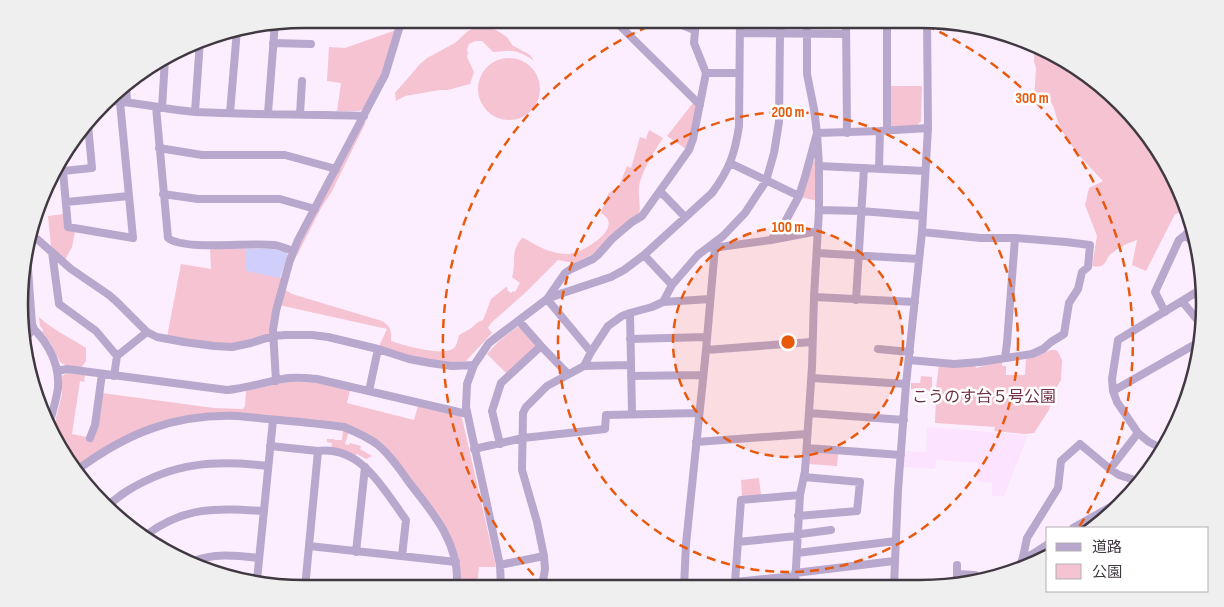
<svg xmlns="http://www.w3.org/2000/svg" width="1224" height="607" font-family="'Sofia Sans Condensed','Noto Sans JP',sans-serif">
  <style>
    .built { fill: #fce3ff }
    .green { fill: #f5c3d1 }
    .water { fill: #d0cffc }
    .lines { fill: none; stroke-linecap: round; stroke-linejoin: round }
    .minor { stroke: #b8a8cd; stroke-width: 8 }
    .ring { fill: none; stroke: #e8590c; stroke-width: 2.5; stroke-dasharray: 9 6 }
    .labels { text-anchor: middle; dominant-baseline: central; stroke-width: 5; stroke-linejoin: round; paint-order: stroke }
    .park-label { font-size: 16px; fill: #703148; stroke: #fff }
    .rim { fill: none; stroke: #403941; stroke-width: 2.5 }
    .centre { fill: #e8590c; stroke: #fff; stroke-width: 2.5 }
    .ring-label { font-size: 15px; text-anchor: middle; font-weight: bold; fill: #e8590c; stroke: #fff; stroke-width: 5; stroke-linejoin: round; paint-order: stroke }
  </style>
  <rect width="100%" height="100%" fill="#fdeeff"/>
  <path class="built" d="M927,427L1028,435L1004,496H992V483L977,481L978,463L936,460L935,469L904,467L905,451L926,452Z"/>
  <path class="green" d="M479,26L496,30L507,37L512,45L530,55L534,61C525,55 517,50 506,51C501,51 498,52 493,52L482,41H475L469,44L467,50L468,53L467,57L474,72L470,84L448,90H440L405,96L396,101L395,93L420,64L427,58L455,43L468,31Z
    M396,30L383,71L364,109L359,111H337L341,83L327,81L329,47L345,48Z
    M1034,45L1046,48L1134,116L1189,210L1175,214L1146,271L1132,265L1137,240C1128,243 1115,249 1108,257C1107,259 1106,262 1104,264C1101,267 1096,267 1092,266L1097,236L1085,205L1089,188L1103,181C1087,164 1066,143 1058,122C1054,112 1056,105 1046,98L1034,101L1036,68L1034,61Z
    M478 89a31 31 0 1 1 62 0a31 31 0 1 1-62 0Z
    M889,86H922L921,121L916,126L889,127Z
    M693,103L696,106L692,132L686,149L667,136Z
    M366,122L332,191L320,210L291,267L297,250L363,123Z
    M649,130L663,138C655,150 640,174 639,188C638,197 641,206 639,215L595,253L574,263L558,260L525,293L491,323L488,328L492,333L466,361C437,365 408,355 380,347V344L387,329L279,305L284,289L292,294L382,321C392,328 391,330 391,341C403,345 445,358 455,347C457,344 458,339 459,335L470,329L478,322L483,320L491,299L506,287L508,288L507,290L511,293L513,291L515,292L520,283L512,277C517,262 509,254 522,238H524C538,247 552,254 568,254C583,253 626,227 601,213L608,194L619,186L627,166L631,168L640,137L646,139Z
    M811,161L818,162V201L800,197Z
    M63,214L65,230L75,232L72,247L65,260L51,247L48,216Z
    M210,248L246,249L247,271L282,278L270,334L236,343H217L167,337L181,264L211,269Z
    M39,317C53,330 71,338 86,348V361L81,368L65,365L60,362L51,344L42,332L43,330L40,326Z
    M517,327H521L536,344V347L507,374L487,354L499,341Z
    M1051,350H1056L1058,352L1062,360L1061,380L1055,390L1049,410L1034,433L1025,434L994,431L995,427L935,423L936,397L934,396L935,391L911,389V383H920L921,376L932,377V388H936L939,364L975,365L976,368L1002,361V366H1006V375H1025L1026,359Z
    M67,373L85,375L84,382L80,381L72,434L92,438L102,393L214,408L243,409L245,406L246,391L292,381L312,382L350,390L347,403L414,420L418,406L460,416L462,418L496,567H479L477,587H459L451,539L368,435L243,414L138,431C115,440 95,453 76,468L52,434L62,394V376Z
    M343,430L349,431L345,444L349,445L350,443L361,446L360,449L372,456L366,459L357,454L355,457L331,449L332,443L327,442V439H334L335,440H342Z
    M812,451L838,454L837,466L808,464L809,454Z
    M759,478L761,495L742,497L741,480Z"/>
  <path class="water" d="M246,249H273L286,252L288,255L280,278L246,271Z"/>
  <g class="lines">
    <path class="minor" d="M333,19V22L353,19
      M613,19L700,105
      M661,19L673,21L694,30
      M846,19L847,133
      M887,19V130
      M740,33L846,34
      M273,43L311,44
      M706,73H739
      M126,83L127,102
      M109,101C139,102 167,110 196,112C252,115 308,114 364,116
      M156,107L168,238C184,251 252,242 274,245C281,246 287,249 293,251
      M162,108L165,59
      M195,112L200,40
      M230,113L237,30
      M268,113L275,23
      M300,114L302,81
      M88,125L92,168L63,171L68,227L133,238L120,102
      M159,148L202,155H285L336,169
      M59,159L63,171
      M730,163L799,196
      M819,166L925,171
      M879,169L880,131
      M660,191L685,217
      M163,194L198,199H280L315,209
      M66,202L129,196
      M819,210L861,211L922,216
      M1186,234L1195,247
      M29,235L37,239L71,269L109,295L117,302L147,332L157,337L184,342L214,346L232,347L251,343L273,336L285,335H312L328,337L378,349L409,359L430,363L452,366L474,365
      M771,240L785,222L799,196L805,177L817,133L814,109L807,74V19
      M26,242L32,324L34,329
      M712,248L771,240L818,231
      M52,252L59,304L96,331L117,356L114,376
      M817,253L919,259
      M644,255L672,285
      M814,297L915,302
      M856,300L864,168
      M1182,301L1203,327
      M663,302L672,285L698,255L723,236L745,213L766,181L774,153L779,122L780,34L782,19
      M1165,312L1155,292L1179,240L1192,230
      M630,313L632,414
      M22,319C44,335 60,360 58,388C56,402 51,416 48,430
      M519,321L541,346L568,374
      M630,339L706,337
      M21,341L34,329
      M878,349L910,352
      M706,350L812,342
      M591,352L547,299L565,273L571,269L593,259L598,255L612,239L632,222L642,216L689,150L693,139L706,73L694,43L696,19
      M117,356L147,332
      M1005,357L1007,343L1015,238
      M909,360L954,364L980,362L1032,354L1043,349L1051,342L1064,334L1069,303L1078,289L1082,272L1088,267L1090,245L1066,242L1015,238H981L922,232
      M584,366L591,352L608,326L622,316L630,313L652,307L663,302L710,299
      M57,371L67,369L227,390C248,388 268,381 289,378C299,377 308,378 317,379L467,414
      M631,376L703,375
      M812,378L906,384
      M276,381L273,330L276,311L290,260L298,240L385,75L402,19
      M369,391L378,349
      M1113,391L1199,342
      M809,413L904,420
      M90,438L95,425L102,374
      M696,442L807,434
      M500,444L492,411L501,383L541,346
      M270,446L318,451C362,446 384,490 406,520L402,556
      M807,448L901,455
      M474,449L523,438L605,429L606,415L699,413
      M1163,449L1149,442L1138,433L1117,402L1113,391L1112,379L1118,340L1200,290
      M1110,469L1138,433
      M77,470C127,433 174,414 237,416C251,417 265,419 279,420C301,422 322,424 344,427C356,432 368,437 378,445C390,455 399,468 408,481C433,513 460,543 457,587
      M105,507C113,502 119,496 127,491C174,462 215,460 268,466
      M798,516L857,511L860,482L804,477
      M1073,528L1130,496
      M145,536C184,506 217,508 264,511
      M738,542L797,536L801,534L831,530
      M309,546L456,562
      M356,552L365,467
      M797,553L896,541
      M1023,557L1031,555L1048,544
      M190,562C214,553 234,555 259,558
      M500,565L544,556
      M1019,569L1023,557L1027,538L1058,488L1061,461L1080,444L1110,469L1119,475L1141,482
      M795,573L894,561
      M957,574L975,575
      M795,576L735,582L741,500L800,495
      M257,580L273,420
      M795,586L800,495L805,471L812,367L814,297L819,210V166L817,133L880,131L928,128
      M894,586L898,490L906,384L922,232L928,128L927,19
      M957,586V565
      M501,587L500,565L466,407L467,384L474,365L489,343L498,336L547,299L560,294L611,277L624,270L644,255L712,193C729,170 735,154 739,126L740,19
      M542,587L545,569L544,556L537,522L522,470L523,413L526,407L547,386L584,366L631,365
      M684,587L686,544L706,350L715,247
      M305,588L318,451"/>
  </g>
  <circle cx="788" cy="342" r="115" fill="#e8590c" fill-opacity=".12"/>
  <g class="ring">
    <circle cx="788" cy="342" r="115"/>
    <circle cx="788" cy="342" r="230"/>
    <path d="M544 586A345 345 0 0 1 664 20M912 20A345 345 0 0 1 1079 527"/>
  </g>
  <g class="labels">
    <g class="park-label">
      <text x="984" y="397">こうのす台５号公園</text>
    </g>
  </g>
  <path d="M0 0H1224V607H0ZM304 28H920A276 276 0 0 1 1196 304V304A276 276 0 0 1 920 580H304A276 276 0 0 1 28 304V304A276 276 0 0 1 304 28Z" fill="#f0eff0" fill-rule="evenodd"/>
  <path class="rim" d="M304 28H920A276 276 0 0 1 1196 304V304A276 276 0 0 1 920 580H304A276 276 0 0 1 28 304V304A276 276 0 0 1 304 28Z"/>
  <circle cx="788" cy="342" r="8" class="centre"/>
  <g class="ring-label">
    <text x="1032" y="103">300 m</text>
    <text x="788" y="117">200 m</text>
    <text x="788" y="232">100 m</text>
  </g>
  <rect x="1046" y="527" width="162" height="65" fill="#ffffff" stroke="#b3b0b3"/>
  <rect x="1056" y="543" width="25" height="8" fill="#b8a8cd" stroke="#b3b0b3"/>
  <text x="1092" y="552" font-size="15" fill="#403941">道路</text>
  <rect x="1056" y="564" width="25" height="15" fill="#f5c3d1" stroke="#b3b0b3"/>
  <text x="1092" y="577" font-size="15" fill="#403941">公園</text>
</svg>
